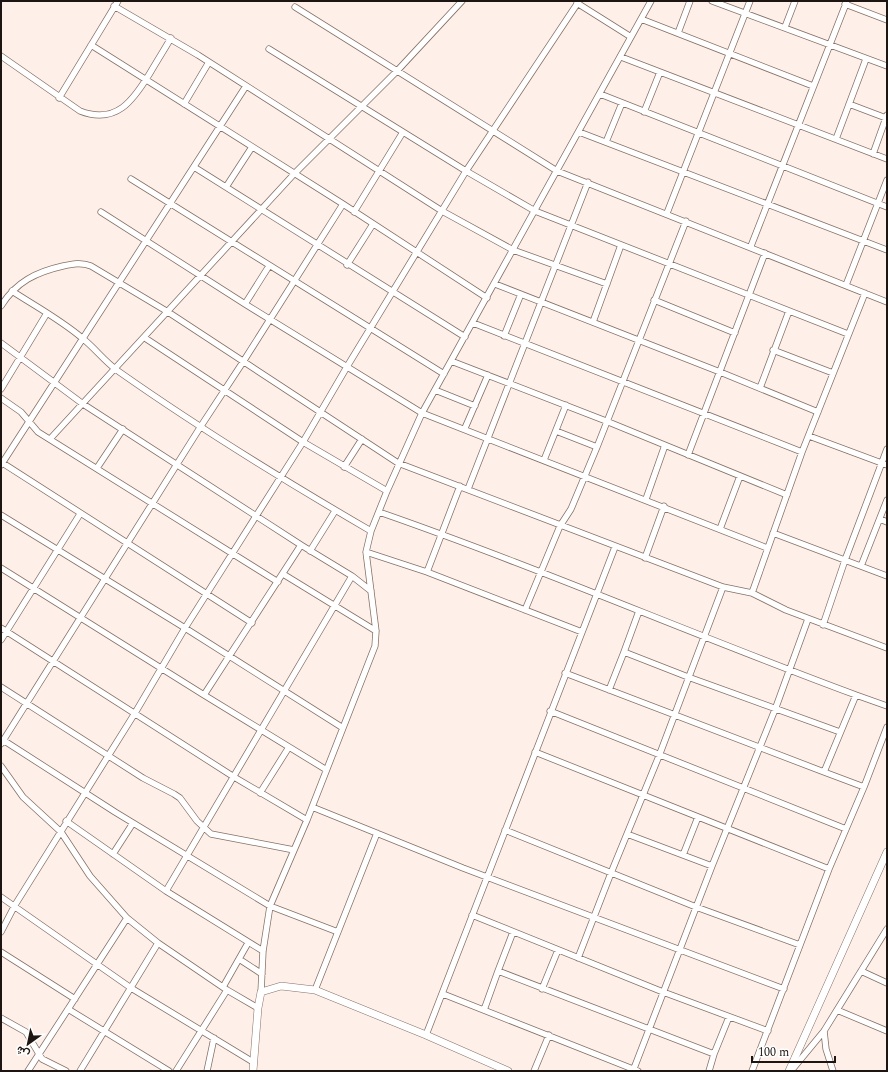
<svg xmlns="http://www.w3.org/2000/svg" width="888" height="1072" font-family="Spectral,Vazirmatn,serif">
  <style>
    .lines { fill: none; stroke-linecap: round; stroke-linejoin: round }
    .minor-casing { stroke: #857166; stroke-width: 7 }
    .major-casing { stroke: #857166; stroke-width: 8 }
    .minor { stroke: #fff; stroke-width: 5.5 }
    .major { stroke: #fff; stroke-width: 7 }
  </style>
  <rect width="100%" height="100%" fill="#fef0e9"/>
  <g class="lines">
    <g class="minor-casing">
      <path id="minor" d="M712,1L887,66
        M577,3L631,37
        M845,4L887,20
        M114,6L198,55L442,211L513,250L607,284
        M295,7L557,171L887,302
        M641,19L813,86
        M785,27L795,1
        M678,33L690,1
        M91,45L343,204L487,298
        M269,49L466,171L535,211L848,334
        M1,56L80,111C116,125 133,101 150,73C157,61 164,50 171,38
        M621,57L887,159
        M600,94L887,207
        M59,98L118,1
        M184,104L209,62
        M849,104L886,118
        M644,112L660,72
        M579,132L887,250
        M836,139L866,59
        M606,142L622,103
        M873,154L887,115
        M194,167L465,337
        M131,179L444,374
        M226,187L252,147
        M101,212L245,304L422,413L767,548
        M354,212L403,132
        M667,213L750,1
        M751,246L847,1
        M347,265L373,224
        M495,284L720,372L818,412
        M846,285L887,180
        M12,291C35,306 61,320 82,338C95,348 104,361 118,371C199,428 285,481 371,531
        M654,300L735,333
        M245,304L269,266
        M1,306C16,282 36,272 63,266C72,264 82,262 91,266L168,312L398,463L723,587L752,593L786,610L887,648
        M593,322L621,245
        M473,323L802,452
        M504,336L521,294
        M145,338L303,442L387,491
        M1,343L83,404L301,545L204,695L1,568
        M773,350L833,373
        M451,361L606,421L787,495
        M760,388L789,311
        M1,389L47,313
        M435,390L475,406
        M1,398L21,412L38,432L278,582
        M465,428L488,375
        M556,431L597,447
        M809,436L887,465
        M50,439L294,174L397,71L462,1
        M688,455L765,253
        M544,460L566,405
        M1,462L252,623
        M1,465L246,86
        M344,467L362,439
        M97,468L123,429
        M468,489L588,182
        M646,499L665,445
        M379,512C540,568 696,636 856,695
        M1,515L185,628L343,728
        M880,519L887,522
        M720,529L740,476
        M773,533L887,576
        M301,545L352,576L371,591
        M310,551L335,511
        M366,552L427,572L582,632
        M645,558L664,506
        M861,566L887,500
        M427,572L460,486
        M283,574L376,631
        M752,593L802,452L865,293
        M525,610L560,526L571,509L597,447L686,221
        M639,611L624,652L688,677L840,732
        M823,625L845,560L887,449
        M1,628L234,777L307,820
        M1,640L80,514
        M565,673L824,772
        M1,687L143,778L174,794L180,798L197,821L211,834L294,850
        M609,690L624,652
        M204,695L325,769
        M550,711L846,829
        M3,740L115,812L270,906L338,932
        M1,744L201,426L243,362L343,204
        M535,752L829,869
        M1,766L23,797L61,832L90,876L127,918L158,943L227,990L258,1008
        M864,787L824,772L856,695L887,706
        M260,793L289,747
        M312,807L463,868L784,989
        M66,821L166,891L263,951
        M505,830L696,907L800,945
        M627,834L712,866
        M113,854L133,823
        M683,855L698,817
        M166,891L352,576
        M1,897L131,988L253,1062
        M472,915L663,992L768,1031
        M1,932L15,905L135,713L185,628L303,442L348,365L466,171L579,1
        M1,952L75,999
        M578,958L611,873L659,756L723,587
        M239,959L262,974
        M498,971L513,932
        M861,971L887,983
        M223,987L248,943
        M542,989L558,950
        M315,990L377,833
        M261,992L263,951L270,906L307,820L375,646L376,631L366,552L371,531L387,491L422,413L651,1
        M443,994L638,1071
        M68,1009L169,1071
        M484,1010L498,971L714,1054L709,1071
        M837,1010L887,1031
        M1,1018L26,1032L42,1059L66,1071
        M824,1031L826,1049L833,1071
        M426,1035L615,547
        M714,1054L729,1017
        M28,1071L127,918
        M80,1071L158,943
        M176,1071L227,990
        M207,1071L214,1038
        M534,1071L549,1035
        M633,1071L712,866L776,707L808,619
        M752,1071L829,869L864,787L887,727
        M791,1071L824,1031L887,929"/>
    </g>
    <g class="major-casing">
      <path id="major" d="M253,1071L258,1008L261,992L281,986L315,990L426,1035L508,1071
        M789,1071L887,852"/>
    </g>
    <use href="#minor" class="minor"/>
    <use href="#major" class="major"/>
  </g>
  <rect width="888" height="1072" fill="none" stroke="#1d1511" stroke-width="4"/>
  <g transform="translate(28 1044) rotate(213)" stroke="#ffffff" stroke-width="3" paint-order="stroke">
  <path d="M0-3L7 15L0 10L-7 15Z" fill="#1d1511"/>
  <text y="-6" font-size="11" font-weight="bold" text-anchor="middle" fill="#1d1511">ش</text>
  </g>
  <path d="M752 1056v6h83v-6" fill="none" stroke="#1d1511" stroke-width="2"/>
  <text x="758" y="1056" font-size="12" fill="#1d1511" stroke="#ffffff" stroke-width="3" paint-order="stroke">100 m</text>
</svg>
